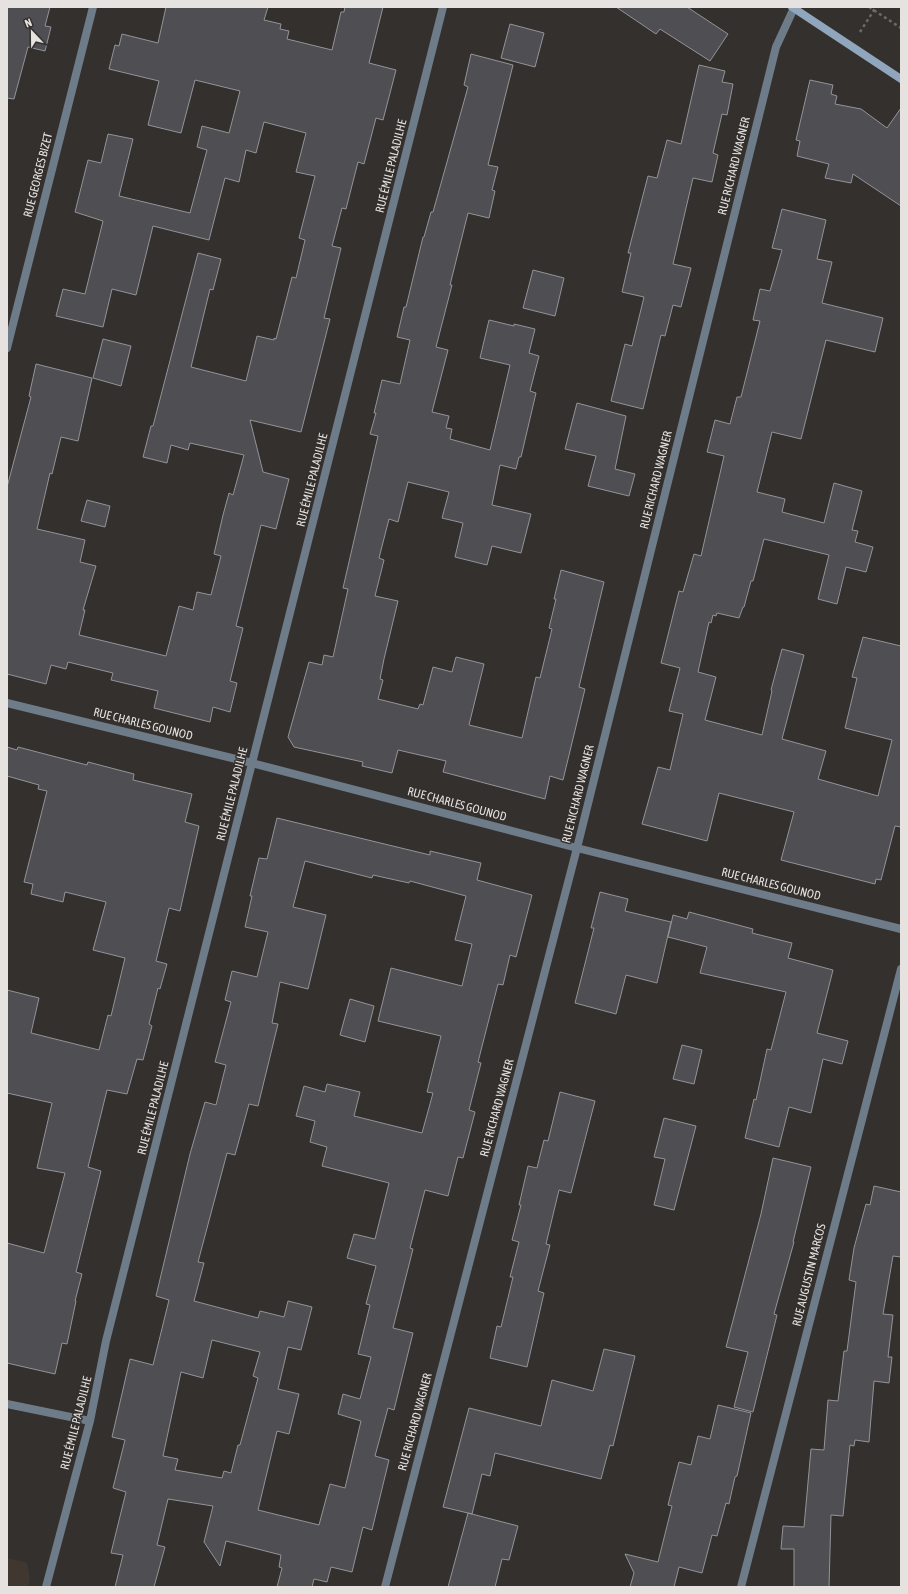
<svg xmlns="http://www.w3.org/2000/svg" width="908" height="1594" font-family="'Asap Condensed',sans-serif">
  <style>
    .built { fill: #403730 }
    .building { fill: #4e4e53; stroke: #939499; fill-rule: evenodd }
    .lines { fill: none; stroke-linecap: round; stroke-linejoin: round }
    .path { stroke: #6d6966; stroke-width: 2.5; stroke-dasharray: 3 3; stroke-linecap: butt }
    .minor { stroke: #6e7c8a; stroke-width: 8 }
    .secondary { stroke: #90a6bc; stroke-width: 8 }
    .labels { text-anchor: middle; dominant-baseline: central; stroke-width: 3; stroke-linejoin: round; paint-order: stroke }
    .street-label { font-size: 12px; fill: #e5e2e0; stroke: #34302d }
  </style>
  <rect width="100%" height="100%" fill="#34302d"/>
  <path class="built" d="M7,1558L27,1563L30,1579L28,1587H7Z"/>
  <path class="building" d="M7,7H50L45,26L51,27L45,51L28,47L14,99L7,98Z
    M166,7H268L264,20L281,24L280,29L289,31L287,39L332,50L341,12H344L345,7H383L369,63L396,70L383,120L376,118L364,164L358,162L346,209L342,208L332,246L341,248L324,318L330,319L301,432L250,420L263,472L289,479L276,529L261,525L236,626L243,628L230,681L237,683L230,712L213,707L210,722L154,708L158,691L111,680L113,673L68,662L66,669L51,665L46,684L7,674V487L31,397L29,396L36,364L92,378L78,441L61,437L52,474L50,473L37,529L85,540L80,562L96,566L83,610H85L79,635L166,656L179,606L193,610L197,592L211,595L221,556L214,554L223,515L229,493L233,495L244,455L190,443L188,450L171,445L167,463L143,457L151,426H153L198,253L221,259L213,290L210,289L191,367L246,381L257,336L274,340V338L276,339L292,277L296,278L305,240L299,238L315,176L296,172L306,133L264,122L256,153L246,150L239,182L225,178L209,240L153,226L136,295L112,289L103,327L56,316L63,289L85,294L103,221L75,212L88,160L101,163L108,134L133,139L119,196L190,213L207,150L197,147L202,126L229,133L240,91L195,80L181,133L148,125L159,81L109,69L115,45L119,46L122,34L158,43Z
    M616,7H687L728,34L710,61L660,29L656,34Z
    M510,24L544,33L535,67L501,58Z
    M471,54L513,65L488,165L498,167L492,190L495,191L489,218L468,213L450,285H452L436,347L448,350L432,412L449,416L446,428L452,429L450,439L490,450L510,365L480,358L489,320L514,326V324L535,329L529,353L539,356L530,391L536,393L521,457H519L516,469L500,465L492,505L531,514L521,553L492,546L487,565L455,557L463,523L442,518L449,492L408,482L398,522L389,519L379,558L384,560L375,596L398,601L384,659L380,679L383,680L378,699L418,709L420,704L423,705L433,667L452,672L456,657L484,664L469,725L522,738L536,677L540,678L552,629L549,628L556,599H554L561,570L604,582L579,687L585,689L563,780L550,776L545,799L443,772L446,761L398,750L392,773L362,766L363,762L294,747L288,737L309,662L322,665L324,655L333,657L348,589L343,588L378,436L370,434L376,413H374L382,380L400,384L410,340L397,337L404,307H406L423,237H424L431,212H433L468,87L464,85Z
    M699,65L725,71L722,82L733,84L727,115L722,114L713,153L718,155L712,182L693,178L673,264L691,268L681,307L673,305L665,336L661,335L643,409L611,401L625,344L632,346L644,297L622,292L631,253H628L648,176L657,178L667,140L681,144Z
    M810,80L833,85L831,94L837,96L835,104L861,109L887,128L901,108V206L853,174L851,183L825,178L829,164L797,156L800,141L796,140Z
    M782,209L826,220L817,259L832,262L822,303L883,318L875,352L826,340L801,439L772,432L757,492L785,499L782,512L824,523L834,483L862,491L852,530L858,531L855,542L873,547L866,572L846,567L837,604L818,599L829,555L764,539L753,581H751L744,607H743L739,618L717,613L716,616L713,615L711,623L709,622L698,672L716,677L705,720L762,735L772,691L771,690L782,649L804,655L782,739L826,751L818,779L878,796L892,740L845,728L857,678L852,677L863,637L901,646V827L895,826L881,880L876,879L875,884L781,860L794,812L719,793L707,841L642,824L658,767L670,770L683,714L669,711L680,668L661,663L679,591L683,592L694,554L701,556L724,456L707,452L715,420L730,424L737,397H741L760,321L753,320L760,289L770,291L782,250L772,248Z
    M533,270L564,278L555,316L523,308Z
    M103,339L131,346L121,386L93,378Z
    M577,403L626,416L615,469L635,474L629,496L588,486L596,456L565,449Z
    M87,500L110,506L105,527L81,521Z
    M7,747L17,750L18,747L87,765L88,762L134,774L133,780L192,794L185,822L199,826L180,911L169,908L156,961L167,964L160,989L158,988L149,1024L152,1026L143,1060L137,1059L127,1094L107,1090L88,1167L101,1171L76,1272L82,1274L75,1301H76L67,1344L62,1343L55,1374L7,1363V1243L44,1253L65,1173L37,1168L52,1103L7,1093V990L39,998L31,1033L99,1050L108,1015L111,1016L125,958L93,950L106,902L65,892L63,902L31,894L33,884L24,882L47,791L38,789L39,785L7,776Z
    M277,818L430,855V851L481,863L477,880L532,895L516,957L510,955L503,985L498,984L478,1062L481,1063L469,1110L475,1112L463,1158L458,1157L448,1196L425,1190L410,1248L413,1249L393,1328L413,1333L394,1410L388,1408L375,1456L389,1460L372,1530L363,1527L352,1572L331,1567L327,1582L314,1579L312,1587H277L282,1568L279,1567L281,1555L226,1541L220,1566L204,1542L213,1506L168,1499L157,1545L165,1547L154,1587H115L123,1555L111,1553L126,1492L113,1488L125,1440L112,1437L130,1359L153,1365L169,1300L156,1296L190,1154L205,1102L216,1105L226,1065L215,1062L231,1002L225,1000L232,971L257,977L268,932L245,927L252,896H250L259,858L267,859ZM305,861L372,878L373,875L409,883L410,881L466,896L455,940L472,944L462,986L391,968L378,1021L441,1036L427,1092L433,1093L422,1133L354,1116L360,1092L327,1084L325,1092L304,1086L296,1116L315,1121L310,1142L327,1147L322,1166L389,1183L375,1239L354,1234L347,1258L376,1266L366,1304L370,1305L358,1354L371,1357L360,1399L343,1394L338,1414L361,1421L345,1488L330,1484L319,1525L258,1510L277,1431L289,1434L299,1394L278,1389L288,1347L301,1350L312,1307L288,1301L284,1317L260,1311L258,1318L194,1301L204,1263L198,1262L227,1153L235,1155L249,1104L258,1106L278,1024L272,1023L280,982L308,989L326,915L293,907ZM212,1340L260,1352L253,1376L258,1378L240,1445H238L231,1473L224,1471L222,1478L175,1470L178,1459L163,1456L181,1372L203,1378Z
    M600,892L628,899L625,911L671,922L657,983L626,975L616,1014L575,1003L594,928H591Z
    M689,912L753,929L752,933L792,943L788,958L833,970L817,1033L848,1041L842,1064L823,1059L811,1113L789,1107L779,1147L745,1138L754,1099L756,1100L767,1049L771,1050L786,992L700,973L707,947L668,937L673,915L687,919Z
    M350,999L374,1006L365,1042L340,1035Z
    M682,1045L702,1050L694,1084L673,1079Z
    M560,1092L595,1101L571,1193L559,1190L546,1244L550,1245L538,1291L544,1293L527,1367L490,1358L497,1326L501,1327L513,1277H510L519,1242L512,1240L521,1205H519L528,1166L537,1168L544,1140L548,1141Z
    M664,1118L696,1126L674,1210L654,1205L665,1159L654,1157Z
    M773,1158L811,1167L793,1242H794L774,1314L777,1315L753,1412L734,1407L748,1352L726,1347L761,1214Z
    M874,1186L901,1192V1257L893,1256L883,1314L893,1315L888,1357H892L889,1383L874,1381L869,1442L855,1440L854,1446L850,1445L843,1516L831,1515L829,1587H794V1549H781L783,1526L804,1527L811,1449L824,1450L828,1400L838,1401L844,1351H847L856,1282L849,1280L854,1248L866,1204L870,1205Z
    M604,1349L635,1356L613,1446L610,1445L601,1479L495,1453L490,1476L482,1474L472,1514L443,1507L469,1408L541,1426L552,1380L593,1391Z
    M718,1405L751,1413L737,1476L735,1477L729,1504L726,1503L717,1536L712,1535L702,1573L679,1567L674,1587H630L634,1573L625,1554L658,1562L672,1506L668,1505L679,1462L691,1465L698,1436L710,1439Z
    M468,1513L518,1526L509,1560L502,1559L495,1587H448Z"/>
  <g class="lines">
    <path class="path" d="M869,7L901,28
      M860,32L876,7"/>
    <path class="minor" d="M7,348L93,7
      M7,703L252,763L577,848L901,929
      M7,1404L90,1421
      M46,1587L90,1421L106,1341L443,7
      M385,1587L577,848L776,47L794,8
      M741,1587L901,969"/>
    <path class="secondary" d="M792,7L901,79"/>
  </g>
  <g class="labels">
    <g class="street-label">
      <text transform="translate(391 166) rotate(-76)">RUE ÉMILE PALADILHE</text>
      <text transform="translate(734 166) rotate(-76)">RUE RICHARD WAGNER</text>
      <text transform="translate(38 175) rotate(-76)">RUE GEORGES BIZET</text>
      <text transform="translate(312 480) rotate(-76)">RUE ÉMILE PALADILHE</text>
      <text transform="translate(656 480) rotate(-76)">RUE RICHARD WAGNER</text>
      <text transform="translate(143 724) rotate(14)">RUE CHARLES GOUNOD</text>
      <text transform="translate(232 794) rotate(-76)">RUE ÉMILE PALADILHE</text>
      <text transform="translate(578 794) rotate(-76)">RUE RICHARD WAGNER</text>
      <text transform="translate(457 804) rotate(15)">RUE CHARLES GOUNOD</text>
      <text transform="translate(771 884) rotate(14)">RUE CHARLES GOUNOD</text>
      <text transform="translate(153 1108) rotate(-76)">RUE ÉMILE PALADILHE</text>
      <text transform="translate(497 1108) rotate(-75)">RUE RICHARD WAGNER</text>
      <text transform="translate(809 1275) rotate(-76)">RUE AUGUSTIN MARCOS</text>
      <text transform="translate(415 1422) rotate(-75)">RUE RICHARD WAGNER</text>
      <text transform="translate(76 1423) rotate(-76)">RUE ÉMILE PALADILHE</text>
    </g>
  </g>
  <rect width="908" height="1594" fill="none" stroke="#e5e2e0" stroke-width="16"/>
  <g transform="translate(32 32) rotate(338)" stroke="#34302d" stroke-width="3" paint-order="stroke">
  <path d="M0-3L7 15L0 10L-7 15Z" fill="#e5e2e0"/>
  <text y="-6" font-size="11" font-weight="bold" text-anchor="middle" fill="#e5e2e0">N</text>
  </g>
</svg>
